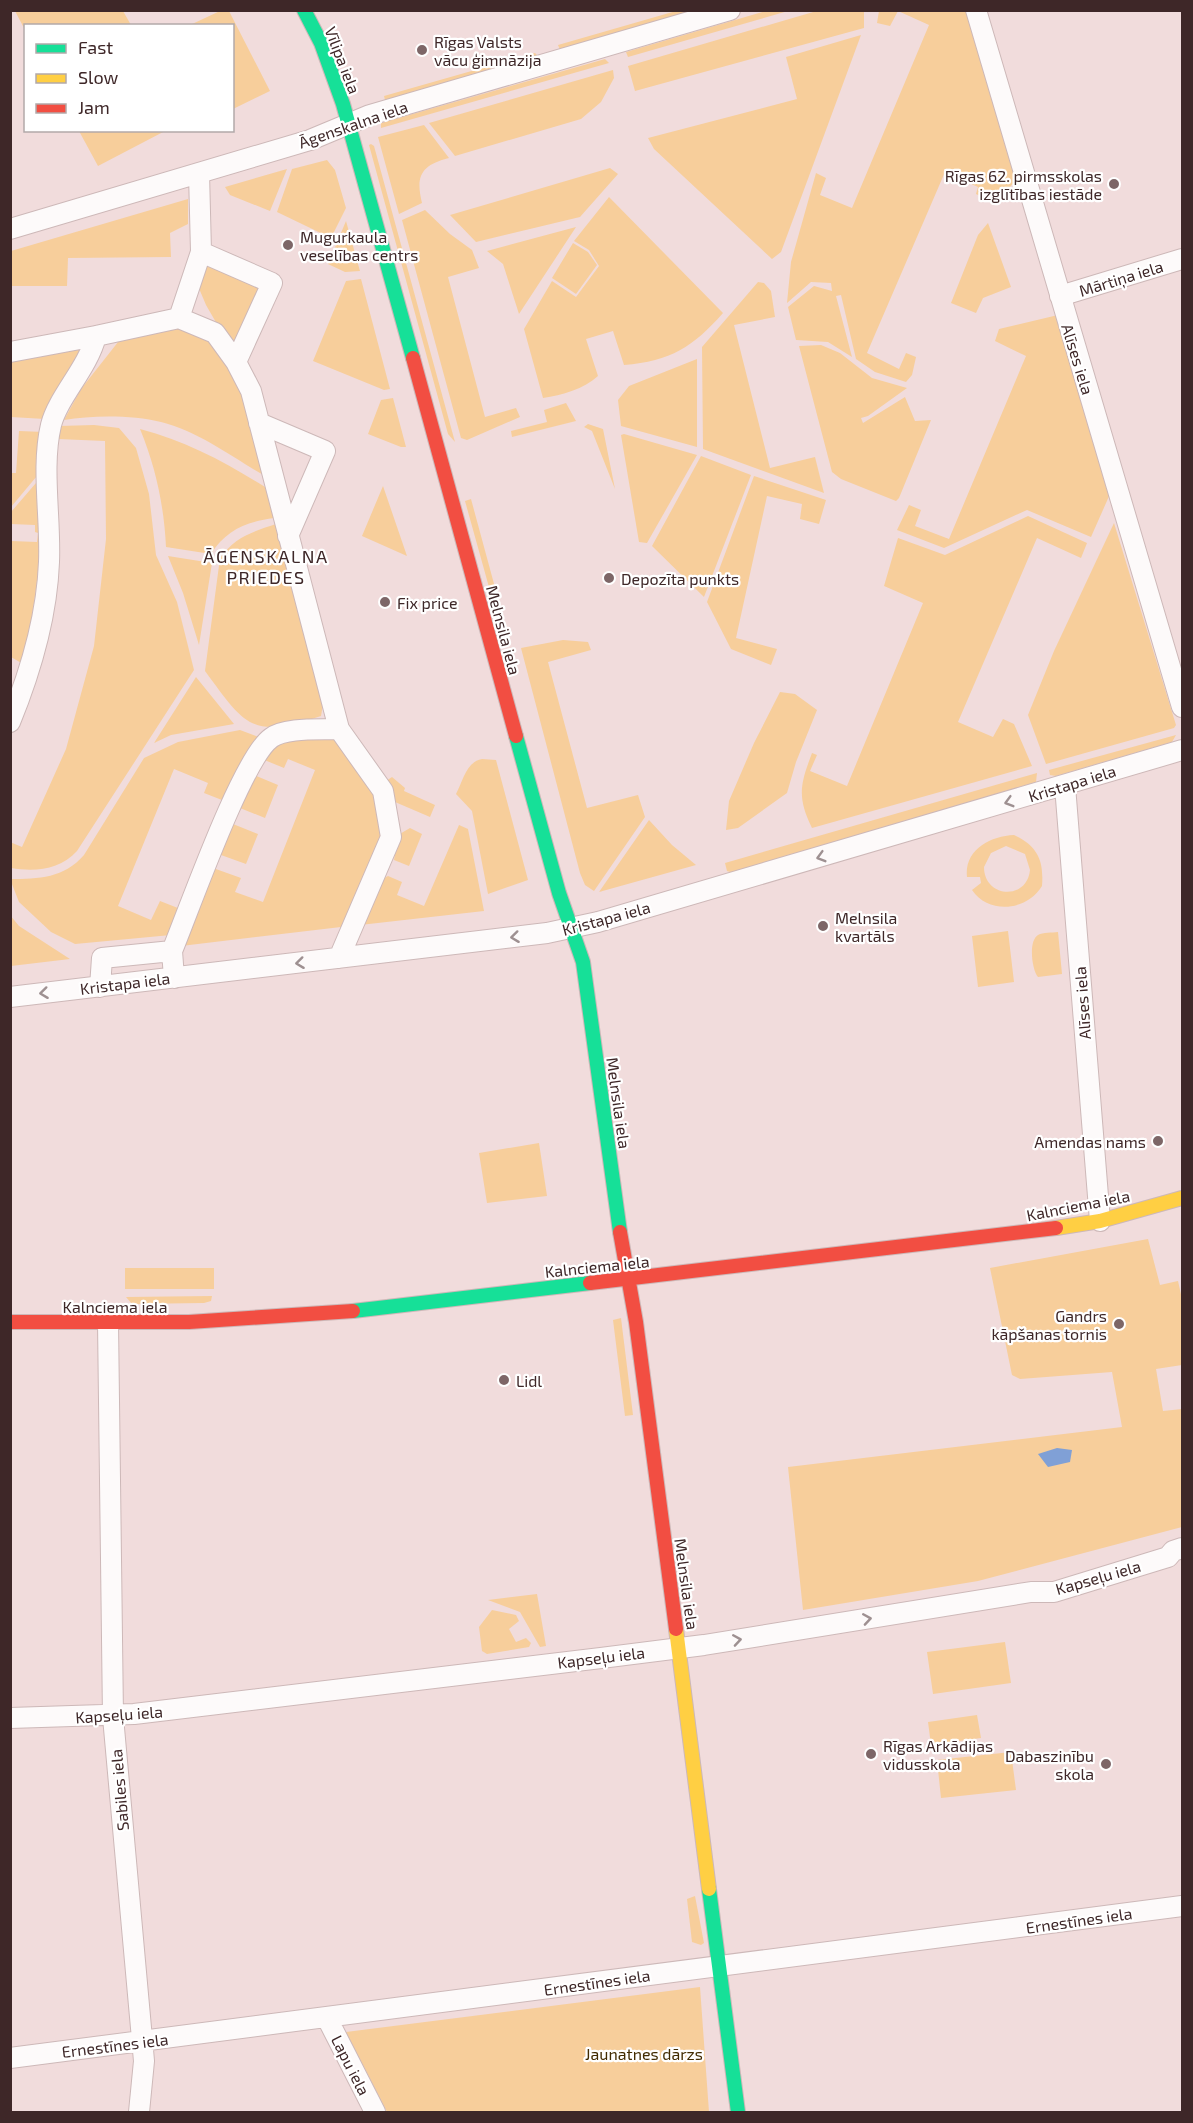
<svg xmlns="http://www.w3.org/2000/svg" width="1193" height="2123" font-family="'Exo 2',sans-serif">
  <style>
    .green { fill: #f7ce9b; fill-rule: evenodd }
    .water { fill: #80a0d6 }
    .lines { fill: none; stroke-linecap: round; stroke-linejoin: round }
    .street-casing { stroke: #cdb8b8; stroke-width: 22 }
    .fast-casing { stroke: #cdb8b8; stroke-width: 16 }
    .slow-casing { stroke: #cdb8b8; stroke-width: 16 }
    .jam-casing { stroke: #cdb8b8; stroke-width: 16 }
    .street { stroke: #fdfafa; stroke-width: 20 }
    .fast { stroke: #16e098; stroke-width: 14 }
    .slow { stroke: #ffcf43; stroke-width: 14 }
    .jam { stroke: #f24e42; stroke-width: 14 }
    .oneway { stroke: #9e9091 }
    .poi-dot { fill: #7d6667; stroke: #fff; stroke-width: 2 }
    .labels { text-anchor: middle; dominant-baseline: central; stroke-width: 4.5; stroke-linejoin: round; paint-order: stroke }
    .poi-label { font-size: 16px; fill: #3e2728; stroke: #fff; text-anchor: start }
    .street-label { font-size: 16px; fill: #3e2728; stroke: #fff }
    .park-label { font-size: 16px; fill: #422b00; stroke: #fff }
    .neighbourhood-label { font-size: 18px; letter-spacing: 1.5px; fill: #3e2728; stroke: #fff }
  </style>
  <rect width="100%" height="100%" fill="#f1dcdc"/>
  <path class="green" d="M769,10L788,11L628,57L626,52Z
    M820,10L864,11V28L635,91L628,66Z
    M964,10L966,12L1017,180L994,202L976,194L978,187L945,172L867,353L899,369L906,353L916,357L912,375L906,382L875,372L856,359L841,295L836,296L852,357L828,342L796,340L788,307L814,286L832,291L831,283L811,282L787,303L791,262L816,173L826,178L820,195L852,208L929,25L898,11L890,26L877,23L879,11Z
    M15,11H123L131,25L26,26L25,30Z
    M220,11H229L270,91L233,109L232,26L190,25Z
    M676,11H697L560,50L558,45Z
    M861,35L781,252L772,259L654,149L648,138L797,99L786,57Z
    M535,53L539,57L385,100L384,96Z
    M605,59L609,63L381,128V123Z
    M613,70L614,78L601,102L581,119L455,156L429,123Z
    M424,125L449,158C422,165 415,175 422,203L399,214L378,137Z
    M79,131H165L98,166Z
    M371,144L374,146L455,442L448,434L369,145Z
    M327,160L335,170L346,208L331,238L277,212L292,169Z
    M610,168L618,174L580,217L476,242L450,215Z
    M287,169L270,211L230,195L225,187Z
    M609,197L723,313C693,347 671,361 624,365L613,331L586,339L598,376C584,389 562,395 543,398L524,329L552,281L576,297L599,266L589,250L574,241Z
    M188,199V224L170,233L171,257L68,258L67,286H11V251Z
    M425,210L450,234L472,250L479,268L448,277L485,417L516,408L520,417L467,440L461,438L402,220Z
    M346,221L360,271L345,272L328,264Z
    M988,223L1011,287L983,298L976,313L951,303L978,235Z
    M576,227L519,314L503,264L487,251Z
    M573,243L588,252L597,265L576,294L552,278Z
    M204,257L269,285L236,357L206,305L198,286Z
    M361,279L390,389L384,390L313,361L346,281Z
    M758,282L764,283L771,291L775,317L734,325L770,468L815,457L824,493L703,449L702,347Z
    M1058,315L1089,428L1110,494L1091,537L1027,510L944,548L897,530L909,505L921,510L915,526L949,539L1026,356L995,341L999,329Z
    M175,325C185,329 201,333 209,340C246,374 255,429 265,476C232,457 198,431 161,422C133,415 93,415 64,420L81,389L122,337Z
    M85,343L45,419L11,417V360Z
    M821,345L840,353L872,378L907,388L868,416L861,418L863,423L905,397L915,421L931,420L899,498L896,501L841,479L832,472L799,346Z
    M697,359V447L621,426L618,400L629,386Z
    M393,398L406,447H401L368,434L381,400Z
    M566,403L576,421L512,437L511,431L547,422L544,410Z
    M588,424L603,429L615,489L592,431L584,427Z
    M94,425L119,428L136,448L149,494L156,555L177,602L194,670L77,851C60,870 35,872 11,868L10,842L22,847L66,749L94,646L106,539L105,441L58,439L59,426Z
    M140,429C186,441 225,462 265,487L274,518C246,522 226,530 211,554L166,547C164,506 156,468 140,429Z
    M19,431L44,432L42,470L11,507V473H16Z
    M624,434L697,455L647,543L639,542L621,435Z
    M701,456L751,475L704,597L652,546Z
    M42,476C43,544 37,598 23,664L11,657V541L37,542L38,533L35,532V525L11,524V512Z
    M754,476L826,500L819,524L800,519L802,504L767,496L736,638L777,649L771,665L731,649L707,602Z
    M383,486L407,556L362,536Z
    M471,499L506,628L499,623L465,501Z
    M1028,516L1087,543L1081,558L1037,538L958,722L993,737L1003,719L1014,724L1032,766L812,828C797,797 800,785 812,753L817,755L810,771L847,786L923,603L884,586L898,538L945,555Z
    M1114,523L1176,725L1174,728L1046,764L1028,715L1054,651Z
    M276,524L323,704L321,716C251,740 245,725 205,671L220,558C235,537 252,532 276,524Z
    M168,556L212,563L199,645L183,593Z
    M563,640L588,642L591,650L548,662L587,808L638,795L645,817L594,891L585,885L580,873L521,648Z
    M196,677L234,724L171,735L154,743Z
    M780,692L795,694L817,710L796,762L787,793L738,828L726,830L729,801L754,743Z
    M240,730L264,739L227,802L204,793L208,783L174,769L118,906L151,920L160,901L183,910L171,935L75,944L51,932L19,902L10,879C39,879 64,878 84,855L144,758L178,742Z
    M301,735L340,739C354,761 377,787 381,813C386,851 357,893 341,927L181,946L213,868L241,878L235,892L263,902L315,770L288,759L284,768L262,759L280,741Z
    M1176,735L1172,742L1056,776L1050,775L1049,770Z
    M482,759L496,760L528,880L488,894L472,811L456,794C463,781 466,762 482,759Z
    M1037,773L1036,782L733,873L727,871L725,863Z
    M254,775L278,785L265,818L240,808Z
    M392,777L405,788L404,791L435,805L430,817L395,802L386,781Z
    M649,820L672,845L696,865L599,892Z
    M233,824L258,834L246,864L221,855Z
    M459,825L468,829L484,911L360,925L382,879L388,876L402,882L397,895L424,906Z
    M410,828L422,834L409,866L394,860L398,835Z
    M1014,835C1038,846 1044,861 1042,886C1027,911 989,915 972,890L981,883L980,877H967C964,850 990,836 1014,835ZM1006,846L1025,854L1030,870C1027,901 984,898 984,867L991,853Z
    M10,915L19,926L70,959L11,966Z
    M1008,931L1014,982L978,987L972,936Z
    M1058,932L1062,974L1038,977C1032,970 1028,941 1038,935C1043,932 1052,933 1058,932Z
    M539,1143L547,1196L487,1203L479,1153Z
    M1148,1239L1160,1285L1178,1281L1182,1299V1365L1156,1369L1163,1411L1182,1409V1527L978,1581L803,1610L788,1467L1122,1427L1112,1372L1020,1379L1012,1375L990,1268Z
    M125,1268H214V1289H125Z
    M212,1296L211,1301L204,1303L132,1304L126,1297Z
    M621,1318L633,1415L625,1416L613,1320Z
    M537,1594L546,1646L540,1647L520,1612L488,1600Z
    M492,1610L516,1615L519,1621L509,1629L516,1642L526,1638L531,1643L529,1647L487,1654L482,1651L479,1627Z
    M1005,1642L1011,1683L933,1694L927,1652Z
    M977,1715L981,1738L931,1745L928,1722Z
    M1011,1752L1016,1790L941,1798L937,1760Z
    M695,1896L704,1943L701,1945L692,1942L687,1899Z
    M700,1987L709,2112H387L346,2032Z"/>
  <path class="water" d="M1057,1448L1072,1450L1070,1462L1048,1467L1038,1454Z"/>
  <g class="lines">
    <g class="street-casing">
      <path id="street" d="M976,10L1182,707
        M10,229L310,140L370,115L730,10
        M1060,296L1182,259
        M179,318L215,333L236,362L272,283L201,252
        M10,352L96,336
        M259,423L325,451L288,536
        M10,722C30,673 47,615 49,562C51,519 41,467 51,425C58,397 88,368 96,336L179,318L201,252L199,173
        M339,729L383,791L391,837L339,958
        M1065,786L1100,1221
        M174,978L172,951C189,910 242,759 271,738C285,727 321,730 339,729L251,391L236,362
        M100,987L102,958L172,951
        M10,997L547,933L598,922L1182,750
        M108,1322L113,1717L144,2061L139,2112
        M10,1718L134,1714L601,1658L704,1645L1031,1592H1054L1168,1557L1173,1551L1182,1548
        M327,2018L375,2112
        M10,2058L1182,1906"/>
    </g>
    <g class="fast-casing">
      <path id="fast" d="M304,10L321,43L343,104L413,358
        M516,736L559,893L583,962L620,1232
        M353,1311L590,1283
        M709,1889L738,2112"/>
    </g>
    <g class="slow-casing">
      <path id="slow" d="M1056,1228L1100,1221L1182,1198
        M676,1629L709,1889"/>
    </g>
    <g class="jam-casing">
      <path id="jam" d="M413,358L516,736
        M620,1232L636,1322L676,1629
        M590,1283L1056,1228
        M10,1322H189L353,1311"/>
    </g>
    <use href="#street" class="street"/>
    <use href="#fast" class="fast"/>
    <use href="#slow" class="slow"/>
    <use href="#jam" class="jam"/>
  </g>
  <defs><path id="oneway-chevron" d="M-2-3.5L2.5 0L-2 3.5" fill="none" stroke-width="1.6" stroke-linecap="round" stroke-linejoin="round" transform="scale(1.5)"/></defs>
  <g class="oneway">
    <use href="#oneway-chevron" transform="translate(1009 802) rotate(164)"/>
    <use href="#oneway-chevron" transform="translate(821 857) rotate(164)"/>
    <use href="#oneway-chevron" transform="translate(515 937) rotate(173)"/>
    <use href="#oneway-chevron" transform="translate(300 963) rotate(173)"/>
    <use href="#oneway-chevron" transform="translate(44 993) rotate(173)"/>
    <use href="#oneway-chevron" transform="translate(867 1619) rotate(-9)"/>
    <use href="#oneway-chevron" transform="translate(737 1640) rotate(-9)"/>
  </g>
  <g class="poi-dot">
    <circle cx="422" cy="50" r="6"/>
    <circle cx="1114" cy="184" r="6"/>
    <circle cx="288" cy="245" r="6"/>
    <circle cx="609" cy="578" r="6"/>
    <circle cx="385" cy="602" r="6"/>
    <circle cx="823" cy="926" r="6"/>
    <circle cx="1158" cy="1141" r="6"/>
    <circle cx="1119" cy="1324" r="6"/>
    <circle cx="504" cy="1380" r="6"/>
    <circle cx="871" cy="1754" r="6"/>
    <circle cx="1106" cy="1764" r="6"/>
  </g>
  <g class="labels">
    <g class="poi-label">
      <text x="434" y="41">Rīgas Valsts<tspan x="434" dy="18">vācu ģimnāzija</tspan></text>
      <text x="1102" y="175" text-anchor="end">Rīgas 62. pirmsskolas<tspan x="1102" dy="18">izglītības iestāde</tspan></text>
      <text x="300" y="236">Mugurkaula<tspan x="300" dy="18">veselības centrs</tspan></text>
      <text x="621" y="578">Depozīta punkts</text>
      <text x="397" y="602">Fix price</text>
      <text x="835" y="917">Melnsila<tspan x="835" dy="18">kvartāls</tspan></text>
      <text x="1146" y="1141" text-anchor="end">Amendas nams</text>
      <text x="1107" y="1315" text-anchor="end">Gandrs<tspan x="1107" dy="18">kāpšanas tornis</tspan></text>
      <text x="516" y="1380">Lidl</text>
      <text x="883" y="1745">Rīgas Arkādijas<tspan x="883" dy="18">vidusskola</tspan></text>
      <text x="1094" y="1755" text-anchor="end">Dabaszinību<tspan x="1094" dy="18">skola</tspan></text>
    </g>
    <g class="street-label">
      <text transform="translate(343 60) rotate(69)">Vīlipa iela</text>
      <text transform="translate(353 124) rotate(-19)">Āgenskalna iela</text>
      <text transform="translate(1121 278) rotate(-17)">Mārtiņa iela</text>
      <text transform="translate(1078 359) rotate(73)">Alīses iela</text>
      <text transform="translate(504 630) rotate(75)">Melnsila iela</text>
      <text transform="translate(1072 783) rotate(-17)">Kristapa iela</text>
      <text transform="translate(606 918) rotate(-15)">Kristapa iela</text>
      <text transform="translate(125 983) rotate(-7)">Kristapa iela</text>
      <text transform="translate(1082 1003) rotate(-94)">Alīses iela</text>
      <text transform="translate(619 1103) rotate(82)">Melnsila iela</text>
      <text transform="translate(1078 1205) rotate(-11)">Kalnciema iela</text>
      <text transform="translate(597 1266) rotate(-6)">Kalnciema iela</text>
      <text x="115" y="1306">Kalnciema iela</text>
      <text transform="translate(1098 1577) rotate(-16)">Kapseļu iela</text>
      <text transform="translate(687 1584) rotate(82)">Melnsila iela</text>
      <text transform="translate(601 1657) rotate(-7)">Kapseļu iela</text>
      <text transform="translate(119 1714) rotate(-4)">Kapseļu iela</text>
      <text transform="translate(119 1790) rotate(-95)">Sabiles iela</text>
      <text transform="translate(1079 1920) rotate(-8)">Ernestīnes iela</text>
      <text transform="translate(597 1982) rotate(-8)">Ernestīnes iela</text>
      <text transform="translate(115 2045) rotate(-7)">Ernestīnes iela</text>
      <text transform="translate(351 2065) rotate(63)">Lapu iela</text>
    </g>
    <g class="park-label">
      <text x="644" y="2053">Jaunatnes dārzs</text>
    </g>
    <g class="neighbourhood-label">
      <text x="266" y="556">ĀGENSKALNA<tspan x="266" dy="21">PRIEDES</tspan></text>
    </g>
  </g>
  <rect width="1193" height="2123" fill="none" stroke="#3e2728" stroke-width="24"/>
  <rect x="24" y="24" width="210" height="108" fill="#ffffff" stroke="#b2a9a9" stroke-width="1.5"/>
  <rect x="36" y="44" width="30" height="9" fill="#16e098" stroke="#b2a9a9" stroke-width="1.5"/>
  <text x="78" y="54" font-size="18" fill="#3e2728">Fast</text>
  <rect x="36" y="74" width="30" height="9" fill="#ffcf43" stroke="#b2a9a9" stroke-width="1.5"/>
  <text x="78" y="84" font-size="18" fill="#3e2728">Slow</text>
  <rect x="36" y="104" width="30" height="9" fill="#f24e42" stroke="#b2a9a9" stroke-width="1.5"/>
  <text x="78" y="114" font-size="18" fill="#3e2728">Jam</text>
</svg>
